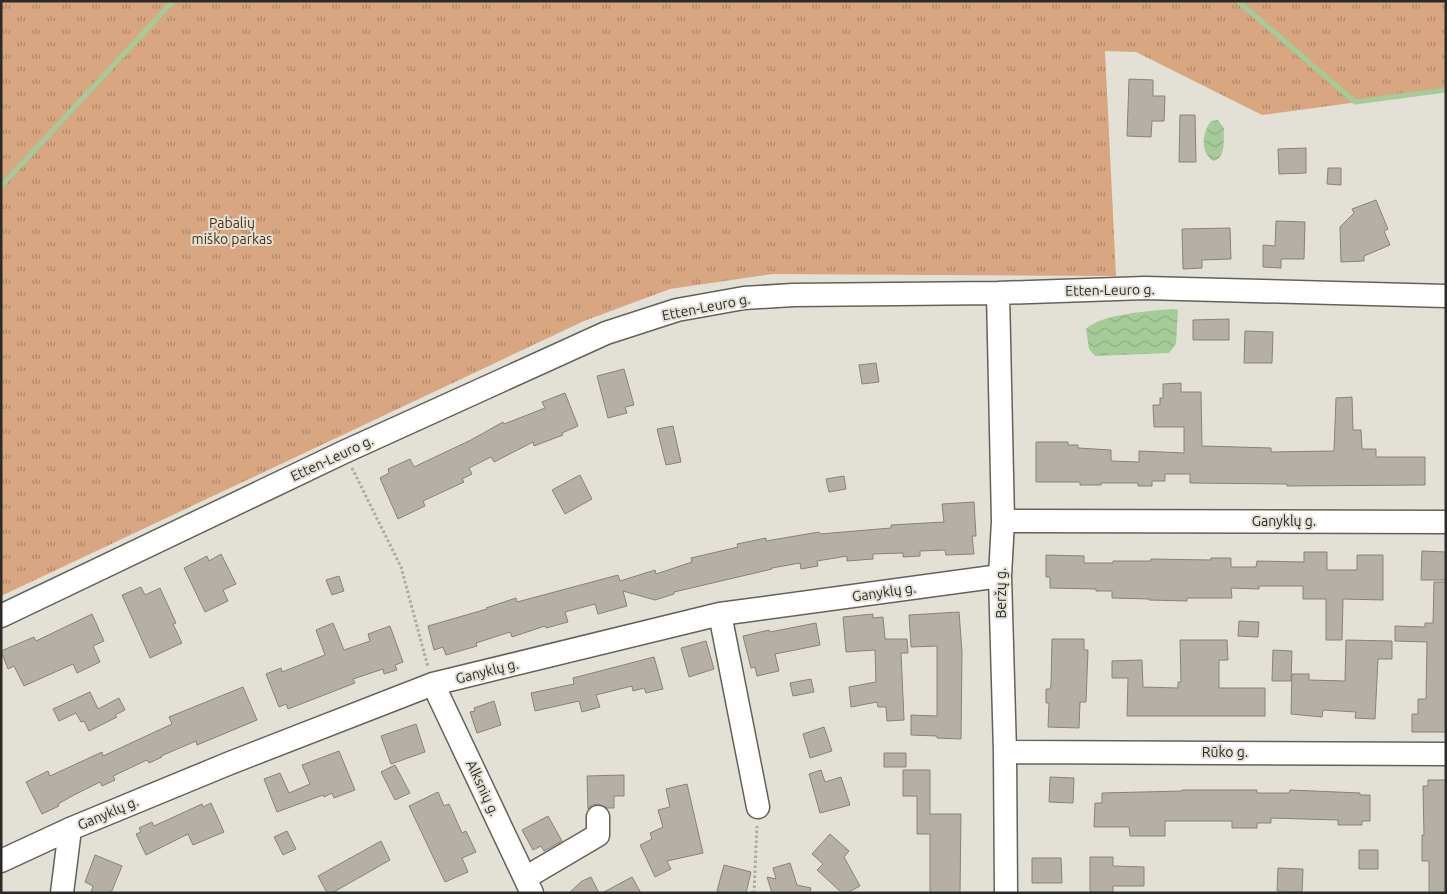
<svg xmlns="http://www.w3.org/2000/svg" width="1447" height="894" font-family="Ubuntu,sans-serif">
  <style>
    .park { fill: url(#park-tufts) }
    .water { fill: url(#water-waves) }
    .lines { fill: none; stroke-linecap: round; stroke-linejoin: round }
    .stream { stroke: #a5cb98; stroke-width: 5 }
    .building { fill: #b5afa6; stroke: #888279 }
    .minor-casing { stroke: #646258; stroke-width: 25 }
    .path { stroke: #abaaa1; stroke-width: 3; stroke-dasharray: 2.5 2.5; stroke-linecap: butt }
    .minor { stroke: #fff; stroke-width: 22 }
    .labels { text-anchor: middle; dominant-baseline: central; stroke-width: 4; stroke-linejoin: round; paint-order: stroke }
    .park-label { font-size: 14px; fill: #502d0e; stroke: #e3e1d6 }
    .street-label { font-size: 14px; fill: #2b2a26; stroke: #e3e1d6 }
  </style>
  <defs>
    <pattern id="park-tufts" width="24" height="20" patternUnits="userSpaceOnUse" patternTransform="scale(1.25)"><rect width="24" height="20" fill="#d8a681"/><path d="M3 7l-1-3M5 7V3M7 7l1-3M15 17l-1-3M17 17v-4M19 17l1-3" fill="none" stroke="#af8769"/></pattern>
    <pattern id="water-waves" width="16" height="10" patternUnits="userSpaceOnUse" patternTransform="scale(1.25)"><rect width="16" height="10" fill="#a5cb98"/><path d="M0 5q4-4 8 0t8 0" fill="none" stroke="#8eae83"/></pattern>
  </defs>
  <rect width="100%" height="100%" fill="#e3e1d6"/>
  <path class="park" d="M1,1H1446V90L1262,115L1136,52L1105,51L1116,276L773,274L670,289L584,321L1,596Z"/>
  <path class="water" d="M1218,120L1224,128C1223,139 1227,158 1213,161C1200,152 1202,133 1211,121Z
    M1172,309L1178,310L1176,344L1169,353L1095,356L1089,349L1086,329C1101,314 1150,311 1172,309Z"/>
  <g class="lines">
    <path class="stream" d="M1238,1L1355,102L1446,90
      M1,186L173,1"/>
  </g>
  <path class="building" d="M1129,79L1153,80V96H1165L1164,121H1152L1151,137L1127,136Z
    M1180,115H1195L1196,162H1179Z
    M1306,148V173L1279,174L1278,149Z
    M1328,168H1341V185L1327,184Z
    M1376,200L1388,229L1384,231L1390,245L1364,256V261L1341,262L1340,227L1354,213L1352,209Z
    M1276,221L1305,222L1304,259H1281V268L1263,267V245L1275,246Z
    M1230,228L1231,259L1202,260V268L1183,269L1182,229Z
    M1229,319V340H1193V320Z
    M1245,331L1273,332L1272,363H1244Z
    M876,363L879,382L862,384L859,365Z
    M624,369L634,405L625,407L627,413L608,418L597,376Z
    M1181,383V392H1201L1202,446L1271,448V452L1334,451L1336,398L1352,397L1353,430H1361L1362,449H1376V457H1425V485L1287,486V484L1190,483V474H1165V481H1152V486H1138V483H1101V485H1080V482H1036V442H1068V445H1078V448L1111,450V461L1139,462V451L1184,453V427H1154L1153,405H1160V398H1163V384Z
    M565,393L578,426L562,433L563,435L534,446L533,442L494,462L491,457L469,468L472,474L462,479L464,482L423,501L425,506L398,519L380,478L389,473L388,469L410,459L414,467L471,440L503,422L504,424L545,408L542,402Z
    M673,426L681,462L666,465L657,429Z
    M580,475L592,499L565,514L552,490Z
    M844,476L846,489L829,492L826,479Z
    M974,502L976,536H972L974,554L946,555L945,550L920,551V556L903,557V553L873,554V559L847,561V556L817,561L818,566L801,569L800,563L772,568V569L674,592V594L655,600L623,591L627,606L598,614L595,604L565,612L568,622L546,628L545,626L512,637L510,632L476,643L477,646L446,655L443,647L434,650L428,626L487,609L486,608L516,598L517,602L618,575L620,581L655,570L656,574L692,562L691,558L738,547L737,544L766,538V541L819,532L820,534L891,528V525L944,522L942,504Z
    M1422,551L1446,552V580H1421Z
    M1304,552H1327V570H1357V555H1383V600L1343,599L1342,640H1326V599H1303V586H1259V589L1231,588L1232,598H1187V601L1149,600V599L1112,598V591H1096V589L1050,588V577H1046V555L1084,556V563H1113V561H1151V559L1211,560V558H1231V567H1256L1257,561L1304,562Z
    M221,554L236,584L223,590L228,601L205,612L184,568L207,556L209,561Z
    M339,576L344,591L332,595L326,580Z
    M1434,582H1446V732H1412V714H1418V699H1426L1427,642L1395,641V626L1425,627V623H1433Z
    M141,587L145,595L160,588L176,623L173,624L182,643L150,658L122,595Z
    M959,612L962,652L961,739L937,738V736L911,735V715L937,716V646L911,647L909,615Z
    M92,614L104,641L93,646L100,662L77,673L73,664L24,686L14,666L8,669L1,651L34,637L36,641Z
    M873,614V618L883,617L885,639H907L908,653H901L904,720L887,721L886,707H878L877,702L851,707L849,687L876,682L875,650L846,652L843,617Z
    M1239,621L1259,622L1258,637L1238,636Z
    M333,623L344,650L370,641L368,634L390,626L403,662L395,665L397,670L384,674L383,669L353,679L355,683L288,709L286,704L279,707L266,674L281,668L282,672L325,655L316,630Z
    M816,623L820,645L775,654L779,671L757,676L755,667L751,668L743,636L769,630L770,632Z
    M1052,639H1084V650H1088L1086,702H1080L1079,728L1048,727L1049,703H1046V689H1050L1051,685Z
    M1180,640H1227L1228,660H1219V688H1265V716H1127L1128,678H1112V661L1142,660L1143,687L1178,688V682H1181Z
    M1346,640L1392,641V659H1378L1375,719L1355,718L1356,712L1323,710L1322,717L1291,714L1292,674H1309V680L1345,681Z
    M706,641L714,669L689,677L681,648Z
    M1273,650L1292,651L1291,681H1272Z
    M654,657L663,689L646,693L644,688L633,691L632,686L596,695L600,707L582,712L579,701L535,711L531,693L574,684L573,678Z
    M811,679L814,692L793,696L790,683Z
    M243,687L257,720L197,745L196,741L161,756L162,757L149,763L147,760L113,776L115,780L102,786L100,782L74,795L58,804L59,806L42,814L26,782L48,771L50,776L102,752L103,756L172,724L169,717Z
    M90,692L98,709L119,698L125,710L115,715L117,717L89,731L84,721L81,722L76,713L59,721L53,709Z
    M494,701L501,725L477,733L470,712L475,711L474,708Z
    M416,724L425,752L391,764L381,736Z
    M824,727L832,751L810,758L803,734Z
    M339,751L355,790L334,798L332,793L324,797L323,795L277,812L264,779L280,773L289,793L310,784L302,765Z
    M884,753H906V767H884Z
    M395,765L410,793L395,800L381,772Z
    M821,770L825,782L841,777L850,805L820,813L809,774Z
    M903,770H930V814H961L960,893H930V834H917V796H903Z
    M624,775V796H614V808H607L598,804L592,805L588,809L587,776Z
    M1050,777L1074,778L1073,803L1049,802Z
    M1428,780H1446V893H1429V861H1422V835H1424L1423,786H1428Z
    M687,784L703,853L667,861L671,869L655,877L640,845L652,839L650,833L663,827L658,810L670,807L666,789Z
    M1182,790H1257V793H1289L1290,790L1360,793V795H1370V821H1362V825H1338V820L1271,818V823H1257V828H1232V821H1165V836H1130L1129,827H1094L1095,803H1102V793L1182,791Z
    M438,792L444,806L449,804L462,833L466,831L476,852L462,858L468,872L445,882L409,806Z
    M211,803L224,832L193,845L188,834L146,855L136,834L141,832L139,828L152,822L154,826L202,804L203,807Z
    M548,816L562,841L544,851L541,846L533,850L522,830Z
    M287,831L296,849L283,855L274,837Z
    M830,834L849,851L844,857L860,886L847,893H842L817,870L823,864L812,854Z
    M381,841L390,860L332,893H327L318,876Z
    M1359,850H1378V869H1359Z
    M95,855L122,866L111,893H91L93,886L85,882Z
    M1090,857H1113V866L1144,867V886H1113V892H1090Z
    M1032,858H1061L1062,883H1032Z
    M790,863L797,885L811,888L810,893H772L767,877L776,879L773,868Z
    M724,865L751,872L746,893H725L717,891Z
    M1278,868L1303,869L1302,892L1277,891Z
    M591,877L599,893H569L582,881Z
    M632,877L641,893H602Z"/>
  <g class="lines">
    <g class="minor-casing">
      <path id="minor" d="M998,293L1003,521L1000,576L1005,752L1006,893
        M1003,521L1446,522
        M720,614L758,807
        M1,616L344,452L606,333L677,310L744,298L793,295L998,293L1145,288L1446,296
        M433,684L532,893
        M1005,752L1446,754
        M1,861L70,829L230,763L433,684L720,614L1000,576
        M525,878L598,835V817
        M62,893L70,829"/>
    </g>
    <path class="path" d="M352,468L401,567L428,667
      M754,893L757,826"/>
    <use href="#minor" class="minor"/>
  </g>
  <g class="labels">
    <g class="park-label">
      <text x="232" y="223">Pabalių<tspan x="232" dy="16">miško parkas</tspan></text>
    </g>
    <g class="street-label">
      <text transform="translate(1110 290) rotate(-1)">Etten-Leuro g.</text>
      <text transform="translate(706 307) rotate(-11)">Etten-Leuro g.</text>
      <text transform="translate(332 458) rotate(-25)">Etten-Leuro g.</text>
      <text x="1284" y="521">Ganyklų g.</text>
      <text transform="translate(884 592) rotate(-8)">Ganyklų g.</text>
      <text transform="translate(1001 593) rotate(-90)">Beržų g.</text>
      <text transform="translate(487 671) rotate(-14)">Ganyklų g.</text>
      <text x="1225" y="752">Rūko g.</text>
      <text transform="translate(483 788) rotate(65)">Alksnių g.</text>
      <text transform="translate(108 813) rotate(-23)">Ganyklų g.</text>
    </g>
  </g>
  <rect width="1447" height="894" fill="none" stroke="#2b2a26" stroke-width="5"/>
</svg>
